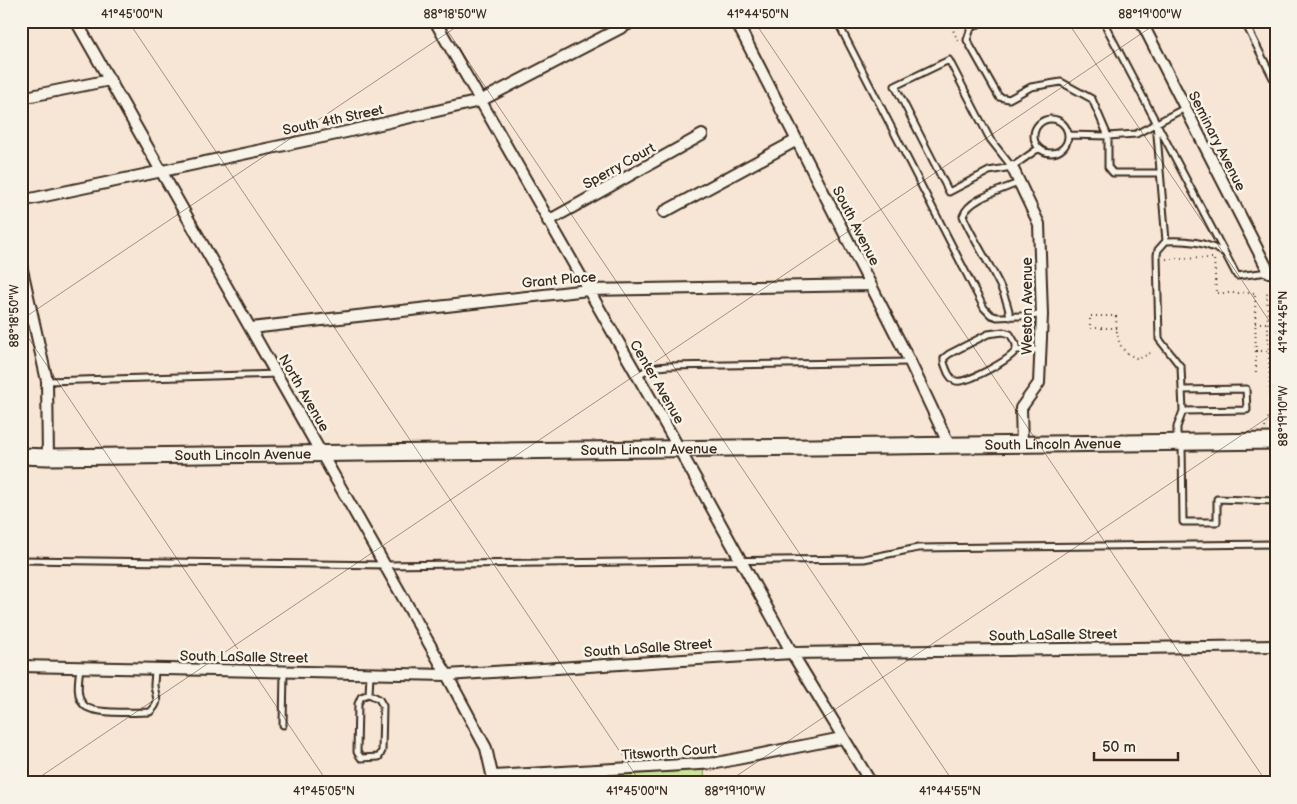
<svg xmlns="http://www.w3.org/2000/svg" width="1297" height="804" font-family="'Balsamiq Sans',sans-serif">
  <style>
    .green { fill: #cae49a; stroke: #82875c }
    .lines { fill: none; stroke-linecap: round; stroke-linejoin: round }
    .lane-casing { stroke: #3b2a1e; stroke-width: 9 }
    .street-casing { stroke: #3b2a1e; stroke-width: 14 }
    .secondary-casing { stroke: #3b2a1e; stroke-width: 19 }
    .path { stroke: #3b2a1e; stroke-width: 2; stroke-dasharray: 1 4; stroke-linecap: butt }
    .lane { stroke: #f7f3e8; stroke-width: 5 }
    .street { stroke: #f7f3e8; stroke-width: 10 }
    .secondary { stroke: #f7f3e8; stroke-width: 15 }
    .ticks { fill: none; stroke: #3b2a1e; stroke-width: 1; stroke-opacity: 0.45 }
    .labels { text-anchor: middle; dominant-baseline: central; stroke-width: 5; stroke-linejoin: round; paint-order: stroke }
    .street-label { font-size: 14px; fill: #3b2a1e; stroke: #f7f3e8 }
    .neatline { fill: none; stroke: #3b2a1e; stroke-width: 2 }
    .ticks-label { font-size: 12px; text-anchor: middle; fill: #3b2a1e }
  </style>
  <rect width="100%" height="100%" fill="#f7e6d5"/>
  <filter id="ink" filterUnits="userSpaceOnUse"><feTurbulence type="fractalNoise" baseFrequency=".02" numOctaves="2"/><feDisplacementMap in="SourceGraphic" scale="10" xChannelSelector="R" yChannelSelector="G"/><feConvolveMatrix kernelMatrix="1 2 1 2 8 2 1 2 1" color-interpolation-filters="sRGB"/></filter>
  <g filter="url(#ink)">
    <path class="green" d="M704,770L705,783H598V776Z"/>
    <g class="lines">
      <g class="lane-casing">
        <path id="lane" d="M837,21L984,308L991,315L997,317L1042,315
          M984,21L971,28L967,40L999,97L1009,99L1031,87L1061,82L1092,99L1108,136L1136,134L1185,108
          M1103,21L1237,276L1276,271
          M1244,21L1276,84
          M949,60L990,139L1012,167L989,171L949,192L895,86Z
          M1034 136a17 17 0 1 1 34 0a17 17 0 1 1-34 0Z
          M1156,123L1166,241L1158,250L1157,255L1159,339L1181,367L1183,411L1177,427V440
          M1068,135L1108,136V167L1113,173H1160
          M1012,167L1039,148
          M1166,241C1188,240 1204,242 1223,252
          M1010,317C1006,285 976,247 963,216C969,198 1003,190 1020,182
          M21,323L33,320
          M1016,350C1010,360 966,384 956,381C952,380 950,376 948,373C946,367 943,364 944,358L949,354L988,334L1003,332L1010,334L1016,344V350H1042
          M638,375L650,368L667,366L910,362
          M47,381L277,374
          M1182,390L1246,389L1247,410L1183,411
          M1182,444L1183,522H1217V499L1276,501
          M21,560L386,565L864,559L918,548L1276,544
          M80,667C79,678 75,696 84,705C92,715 137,712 150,712C161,702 156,698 154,686C154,681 155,674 155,669
          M369,694L361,697L358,704L357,752L361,758L379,757L382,751L383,706L379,699L369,694L370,674
          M283,725L284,672
          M21,783H23"/>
      </g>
      <g class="street-casing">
        <path id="street" d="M76,21L447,675L486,748L494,783
          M435,21L672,436L792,653L871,783
          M736,21L910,362L949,445
          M1141,21L1269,272
          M21,98L110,80
          M1012,167L1039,224L1042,315L1039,383L1021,408L1022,445
          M21,201L346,132L480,101L634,21
          M664,212L797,140
          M548,221L702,135
          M21,265L47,381L48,457
          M251,328L588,290L870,285
          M21,666L447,675L792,653L1276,646
          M494,776L717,763L842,738"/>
      </g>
      <g class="secondary-casing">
        <g id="secondary">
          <path id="s1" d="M21,456L48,457L1276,441"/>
        </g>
      </g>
      <path class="path" d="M955,21L953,30L958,41
        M1166,259L1214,258L1216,293H1255L1256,376
        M1255,323H1267
        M1117,328H1090V316H1116C1117,337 1116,351 1139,359L1152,352
        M1256,351H1267
        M1265,428L1269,416L1270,396L1267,292"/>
      <use href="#lane" class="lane"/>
      <use href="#street" class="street"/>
      <use href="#secondary" class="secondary"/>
    </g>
  </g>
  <path class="ticks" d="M128,21L641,783M441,21L954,783M754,21L1267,783M1067,21L1276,331M21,320L465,21M21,327L328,783M31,783L1160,21M726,783L1276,412"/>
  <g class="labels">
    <g class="street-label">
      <text transform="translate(333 120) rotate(-12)">South 4th Street</text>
      <text transform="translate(1217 141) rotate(63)">Seminary Avenue</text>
      <text transform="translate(619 166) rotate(-29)">Sperry Court</text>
      <text transform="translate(856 226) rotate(63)">South Avenue</text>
      <text transform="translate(559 280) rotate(-5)">Grant Place</text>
      <text transform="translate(1027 306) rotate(-90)">Weston Avenue</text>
      <text transform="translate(657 382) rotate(60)">Center Avenue</text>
      <text transform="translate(304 393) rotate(60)">North Avenue</text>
      <text stroke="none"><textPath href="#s1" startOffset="1032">South Lincoln Avenue</textPath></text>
      <text stroke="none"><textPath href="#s1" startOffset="628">South Lincoln Avenue</textPath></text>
      <text stroke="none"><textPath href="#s1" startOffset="222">South Lincoln Avenue</textPath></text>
      <text transform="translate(1053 635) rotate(-1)">South LaSalle Street</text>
      <text transform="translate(648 648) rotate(-4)">South LaSalle Street</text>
      <text transform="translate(244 657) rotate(1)">South LaSalle Street</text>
      <text transform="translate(669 752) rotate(-4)">Titsworth Court</text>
    </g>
  </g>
  <rect width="1297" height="804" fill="none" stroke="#f7f3e8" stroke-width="55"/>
  <path d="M1094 752v8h84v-8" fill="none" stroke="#3b2a1e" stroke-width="2.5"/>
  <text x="1102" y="752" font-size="15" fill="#3b2a1e" stroke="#f7f3e8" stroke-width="4" paint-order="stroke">50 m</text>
  <rect x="28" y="28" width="1242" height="748" class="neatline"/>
  <g class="ticks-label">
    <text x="132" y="18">41°45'00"N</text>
    <text x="455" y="18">88°18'50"W</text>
    <text x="758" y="18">41°44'50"N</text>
    <text x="1150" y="18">88°19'00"W</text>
    <text transform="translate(14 316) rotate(-90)" y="4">88°18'50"W</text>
    <text transform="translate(1283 322) rotate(-90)" y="4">41°44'45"N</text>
    <text transform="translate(1283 416) rotate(-90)" y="4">88°19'10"W</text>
    <text x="324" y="795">41°45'05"N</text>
    <text x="637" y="795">41°45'00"N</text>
    <text x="735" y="795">88°19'10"W</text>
    <text x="950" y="795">41°44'55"N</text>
  </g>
</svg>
